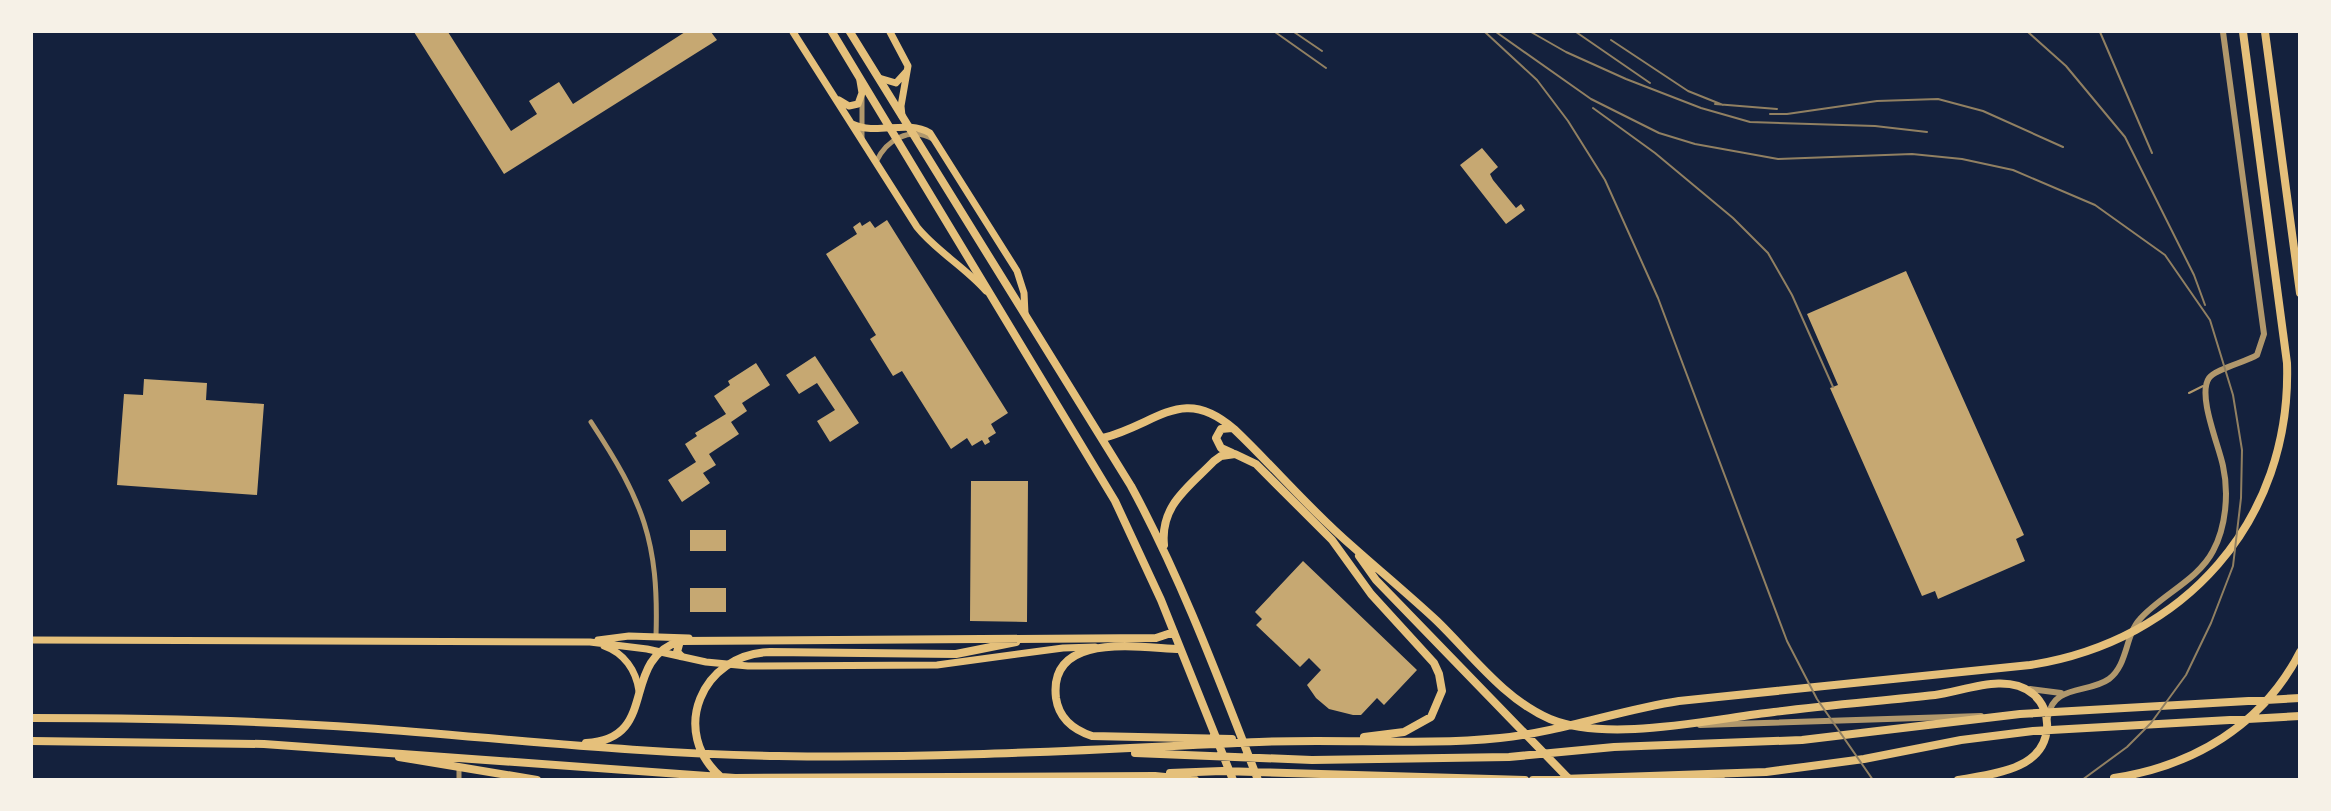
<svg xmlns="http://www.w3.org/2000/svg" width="2331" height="811" font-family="'Source Sans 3',sans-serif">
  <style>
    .building { fill: #c6a872 }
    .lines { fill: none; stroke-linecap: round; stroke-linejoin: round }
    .service { stroke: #b1986c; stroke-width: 2 }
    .minor { stroke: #b1986c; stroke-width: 5 }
    .tertiary { stroke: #b1986c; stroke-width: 6 }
    .secondary { stroke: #e5c07b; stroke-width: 7 }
    .primary { stroke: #e5c07b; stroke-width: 8 }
    .rail { stroke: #918062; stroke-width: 2 }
  </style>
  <rect width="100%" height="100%" fill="#14213d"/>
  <path class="building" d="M414,32H448L511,131L537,114L529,101L559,82L573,104L685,32H711L717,40L504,174Z
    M1482,148L1498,167L1490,174L1493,180L1516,208L1521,204L1525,210L1506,224L1460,165Z
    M887,220L1008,413L991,424L996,433L988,438L990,442L985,445L982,440L972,446L967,438L951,449L902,371L893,376L870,339L876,335L826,254L857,234L853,227L860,222L862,226L870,221L875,228Z
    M1906,271L2024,535L2016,539L2025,561L1938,599L1935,591L1922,596L1830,388L1838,385L1807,314Z
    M815,356L859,423L830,442L817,421L835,410L817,383L799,394L786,375Z
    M756,363L770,385L742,403L747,411L731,422L739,434L709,454L716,465L703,473L710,483L682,502L668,480L696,462L685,444L697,436L695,433L726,414L714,396L730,385L728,381Z
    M144,379L207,383L206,400L264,404L257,495L117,485L124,394L143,395Z
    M971,481H1028L1027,622L970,621Z
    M690,530H726V551H690Z
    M1303,561L1417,670L1384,705L1377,698L1361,715H1353L1329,709L1316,698L1307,685L1321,670L1309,658L1300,667L1256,625L1262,619L1255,612Z
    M690,588H726V612H690Z"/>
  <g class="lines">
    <path class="service" d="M2189,393L2203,386"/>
    <path class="minor" d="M862,139V97
      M876,162C886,140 910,126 933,139
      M591,422C643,501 659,541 656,636
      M459,768V780"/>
    <path class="tertiary" d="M2030,689L2061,693
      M2048,717C2053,684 2088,694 2109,679C2128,665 2125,635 2140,619C2161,595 2198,580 2213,551C2226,527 2229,493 2223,466C2219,446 2197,395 2209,378C2215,369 2246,362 2257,355L2264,334L2223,32
      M1700,725L1981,716
      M1705,780L1722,776"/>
    <path class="secondary" d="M793,32L917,227C936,251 965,267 986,291
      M890,32L908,66L901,106L902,116
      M879,78L896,83L906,72
      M839,100L849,106L858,104L862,93L860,81
      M852,124C877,136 906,119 930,133L1017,271L1024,293L1025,314
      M32,640L590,642L647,649L706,662L748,666L937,665L1063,648L1095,647
      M598,640L629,636L689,638
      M604,646C624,653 636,670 639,691"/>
    <path class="primary" d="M832,32L1115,501L1161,600L1233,780
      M850,32L1131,486C1182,580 1219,680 1258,780
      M2265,32L2300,293
      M1103,438C1158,424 1182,384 1234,429C1274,467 1310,510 1352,546C1380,571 1409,595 1437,621C1471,654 1505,700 1550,719C1609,743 1711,719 1774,712C1827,705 1881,701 1935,695C1965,691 2007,672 2033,694C2043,702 2048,715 2047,728C2044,771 1990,774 1958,780
      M1232,453L1221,448L1216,438L1221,429L1232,428
      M1164,545C1160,505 1189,487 1214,461L1221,456L1235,454L1256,464L1332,540L1371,594L1434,663L1439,674L1442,691L1431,717L1404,732L1364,737
      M1359,556L1376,580L1570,780
      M680,641L677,652L681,656
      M1180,649C1140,648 1048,631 1056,698C1059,719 1074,730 1092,736L1232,739
      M32,718C142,718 253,720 364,728C502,738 639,754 778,756C939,759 1099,749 1259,742C1340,738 1420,746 1500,738C1561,732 1619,710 1679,701L2030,665C2184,641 2292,521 2287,363L2243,32
      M32,741L264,744L735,778L1155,776L1195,780
      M586,743C661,739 618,661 680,641L1156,638L1174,632
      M1135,753L1312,760L1509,757L1614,747L1802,740L2020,714L2300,698
      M399,757L537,780
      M1170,773L1222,771L1525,780
      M722,778C668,732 702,654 770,652L956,654L1016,642
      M2114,778C2193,766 2263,725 2300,652
      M1533,780L1766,772L1864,759L1961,740L2033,731L2300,716"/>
    <path class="rail" d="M1275,32L1326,68
      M1294,32L1322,51
      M1485,32L1537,80L1568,121L1605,180L1658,298L1787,641L1817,699L1873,780
      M1496,32L1591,99L1659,133L1695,144L1778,159L1912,154L1962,159L2013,170L2095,205L2165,255L2210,320L2233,395L2242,450L2241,498L2233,566L2211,623L2186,675L2151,723L2127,747L2082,780
      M1531,32L1566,52L1626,79L1701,108L1750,122L1875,126L1927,132
      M1576,32L1650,83
      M2028,32L2066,66L2125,137L2194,275L2205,305
      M2100,32L2152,153
      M1611,40L1688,91L1723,105
      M1715,104L1777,109
      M1593,108L1655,153L1733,218L1768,253L1792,295L1833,387
      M1770,114H1787L1877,101L1938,99L1983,111L2063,147"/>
  </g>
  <rect width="2331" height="811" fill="none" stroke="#f6f1e7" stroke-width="66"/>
</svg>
